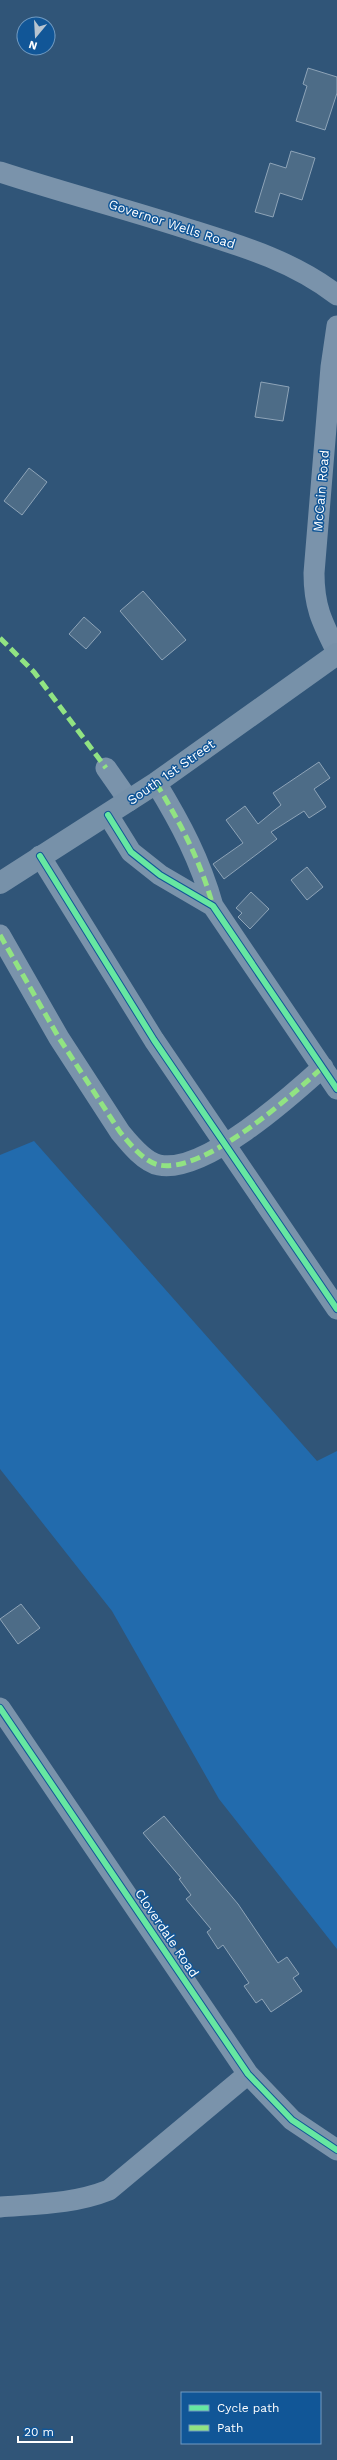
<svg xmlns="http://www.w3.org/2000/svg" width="337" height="2460" font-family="'Work Sans',sans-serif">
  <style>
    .green { fill: #226bad }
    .building { fill: #4d6c87; stroke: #8ea4b8 }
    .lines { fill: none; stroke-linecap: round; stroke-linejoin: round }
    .minor { stroke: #7a93ab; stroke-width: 21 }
    .major { stroke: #7791a9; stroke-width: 22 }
    .quiet { stroke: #91e382; stroke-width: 5; stroke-dasharray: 10 5; stroke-linecap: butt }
    .cycleway-casing { stroke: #115697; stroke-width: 8 }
    .cycleway { stroke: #66e7a1; stroke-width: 6 }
    .labels { text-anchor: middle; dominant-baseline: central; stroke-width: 3; stroke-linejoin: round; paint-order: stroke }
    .street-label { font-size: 13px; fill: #fff; stroke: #115697 }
  </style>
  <rect width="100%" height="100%" fill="#305578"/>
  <path class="green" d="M34,1141L317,1461L337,1451V1949L219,1799L112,1611L0,1469V1155Z"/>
  <path class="building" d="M308,68L337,77V93L325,130L296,121L307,86L303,84Z
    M291,151L315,158L302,200L280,193L273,217L255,212L270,163L286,168Z
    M261,382L289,387L283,421L255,417Z
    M29,468L47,482L22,515L4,501Z
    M143,591L186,640L162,660L120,611Z
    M84,617L101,632L86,649L69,634Z
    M319,762L330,778L314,789L326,807L309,818L304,811L271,832L277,839L224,879L213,864L243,843L226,820L245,806L258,824L281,805L273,793Z
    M307,867L323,887L307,900L291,880Z
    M251,892L269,909L250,929L238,917L242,913L236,908Z
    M21,1604L40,1628L18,1644L0,1619Z
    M164,1816L238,1904L278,1963L287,1957L299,1974L293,1978L302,1991L271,2012L262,1999L256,2003L244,1986L249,1983L223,1945L218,1949L207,1932L211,1929L186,1899L191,1895L179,1879L181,1878L143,1833Z"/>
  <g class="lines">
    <path class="minor" d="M0,172C64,193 130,210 194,231C245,247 294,262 337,295
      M337,326L331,367L314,573C314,607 322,622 337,652
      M106,768L129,801
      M156,783C181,824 200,860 213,906
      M108,815L131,852L160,875L213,906L337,1089
      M40,856L154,1040L337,1309
      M0,935L59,1038L120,1132C129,1143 144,1162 159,1165C204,1174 290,1097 323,1067
      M0,1708L248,2074L292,2120L337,2150
      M0,2207C37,2204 74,2204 109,2190L248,2074"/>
    <path class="major" d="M0,883L156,783L337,654"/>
    <path class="quiet" d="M0,638L34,672L106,768
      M156,783C181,824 200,860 213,906
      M0,935L59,1038L120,1132C129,1143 144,1162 159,1165C204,1174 290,1097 323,1067"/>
    <g class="cycleway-casing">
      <path id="cycleway" d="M108,815L131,852L160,875L213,906L337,1089
        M40,856L154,1040L337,1309
        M0,1708L248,2074L292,2120L337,2150"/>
    </g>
    <use href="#cycleway" class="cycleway"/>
  </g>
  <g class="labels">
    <g class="street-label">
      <text transform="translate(172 224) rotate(18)">Governor Wells Road</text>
      <text transform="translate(321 491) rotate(-85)">McCain Road</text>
      <text transform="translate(171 772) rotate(-35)">South 1st Street</text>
      <text transform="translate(167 1933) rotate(56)">Cloverdale Road</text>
    </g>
  </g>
  <rect x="181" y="2392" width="140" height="52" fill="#115697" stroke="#709ac1"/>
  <rect x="189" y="2405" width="20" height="6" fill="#66e7a1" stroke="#709ac1"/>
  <text x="217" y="2412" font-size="12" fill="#ffffff">Cycle path</text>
  <rect x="189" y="2425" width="20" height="6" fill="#91e382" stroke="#709ac1"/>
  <text x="217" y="2432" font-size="12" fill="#ffffff">Path</text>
  <g transform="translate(36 36) rotate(198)"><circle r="19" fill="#115697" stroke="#709ac1"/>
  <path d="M0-3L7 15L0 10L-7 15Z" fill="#b7c4d0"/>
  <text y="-6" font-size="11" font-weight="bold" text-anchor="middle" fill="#ffffff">N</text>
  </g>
  <path d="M18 2436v6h54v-6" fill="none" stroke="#ffffff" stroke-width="2"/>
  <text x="24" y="2436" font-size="12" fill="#ffffff" stroke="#115697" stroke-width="3" paint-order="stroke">20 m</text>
</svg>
